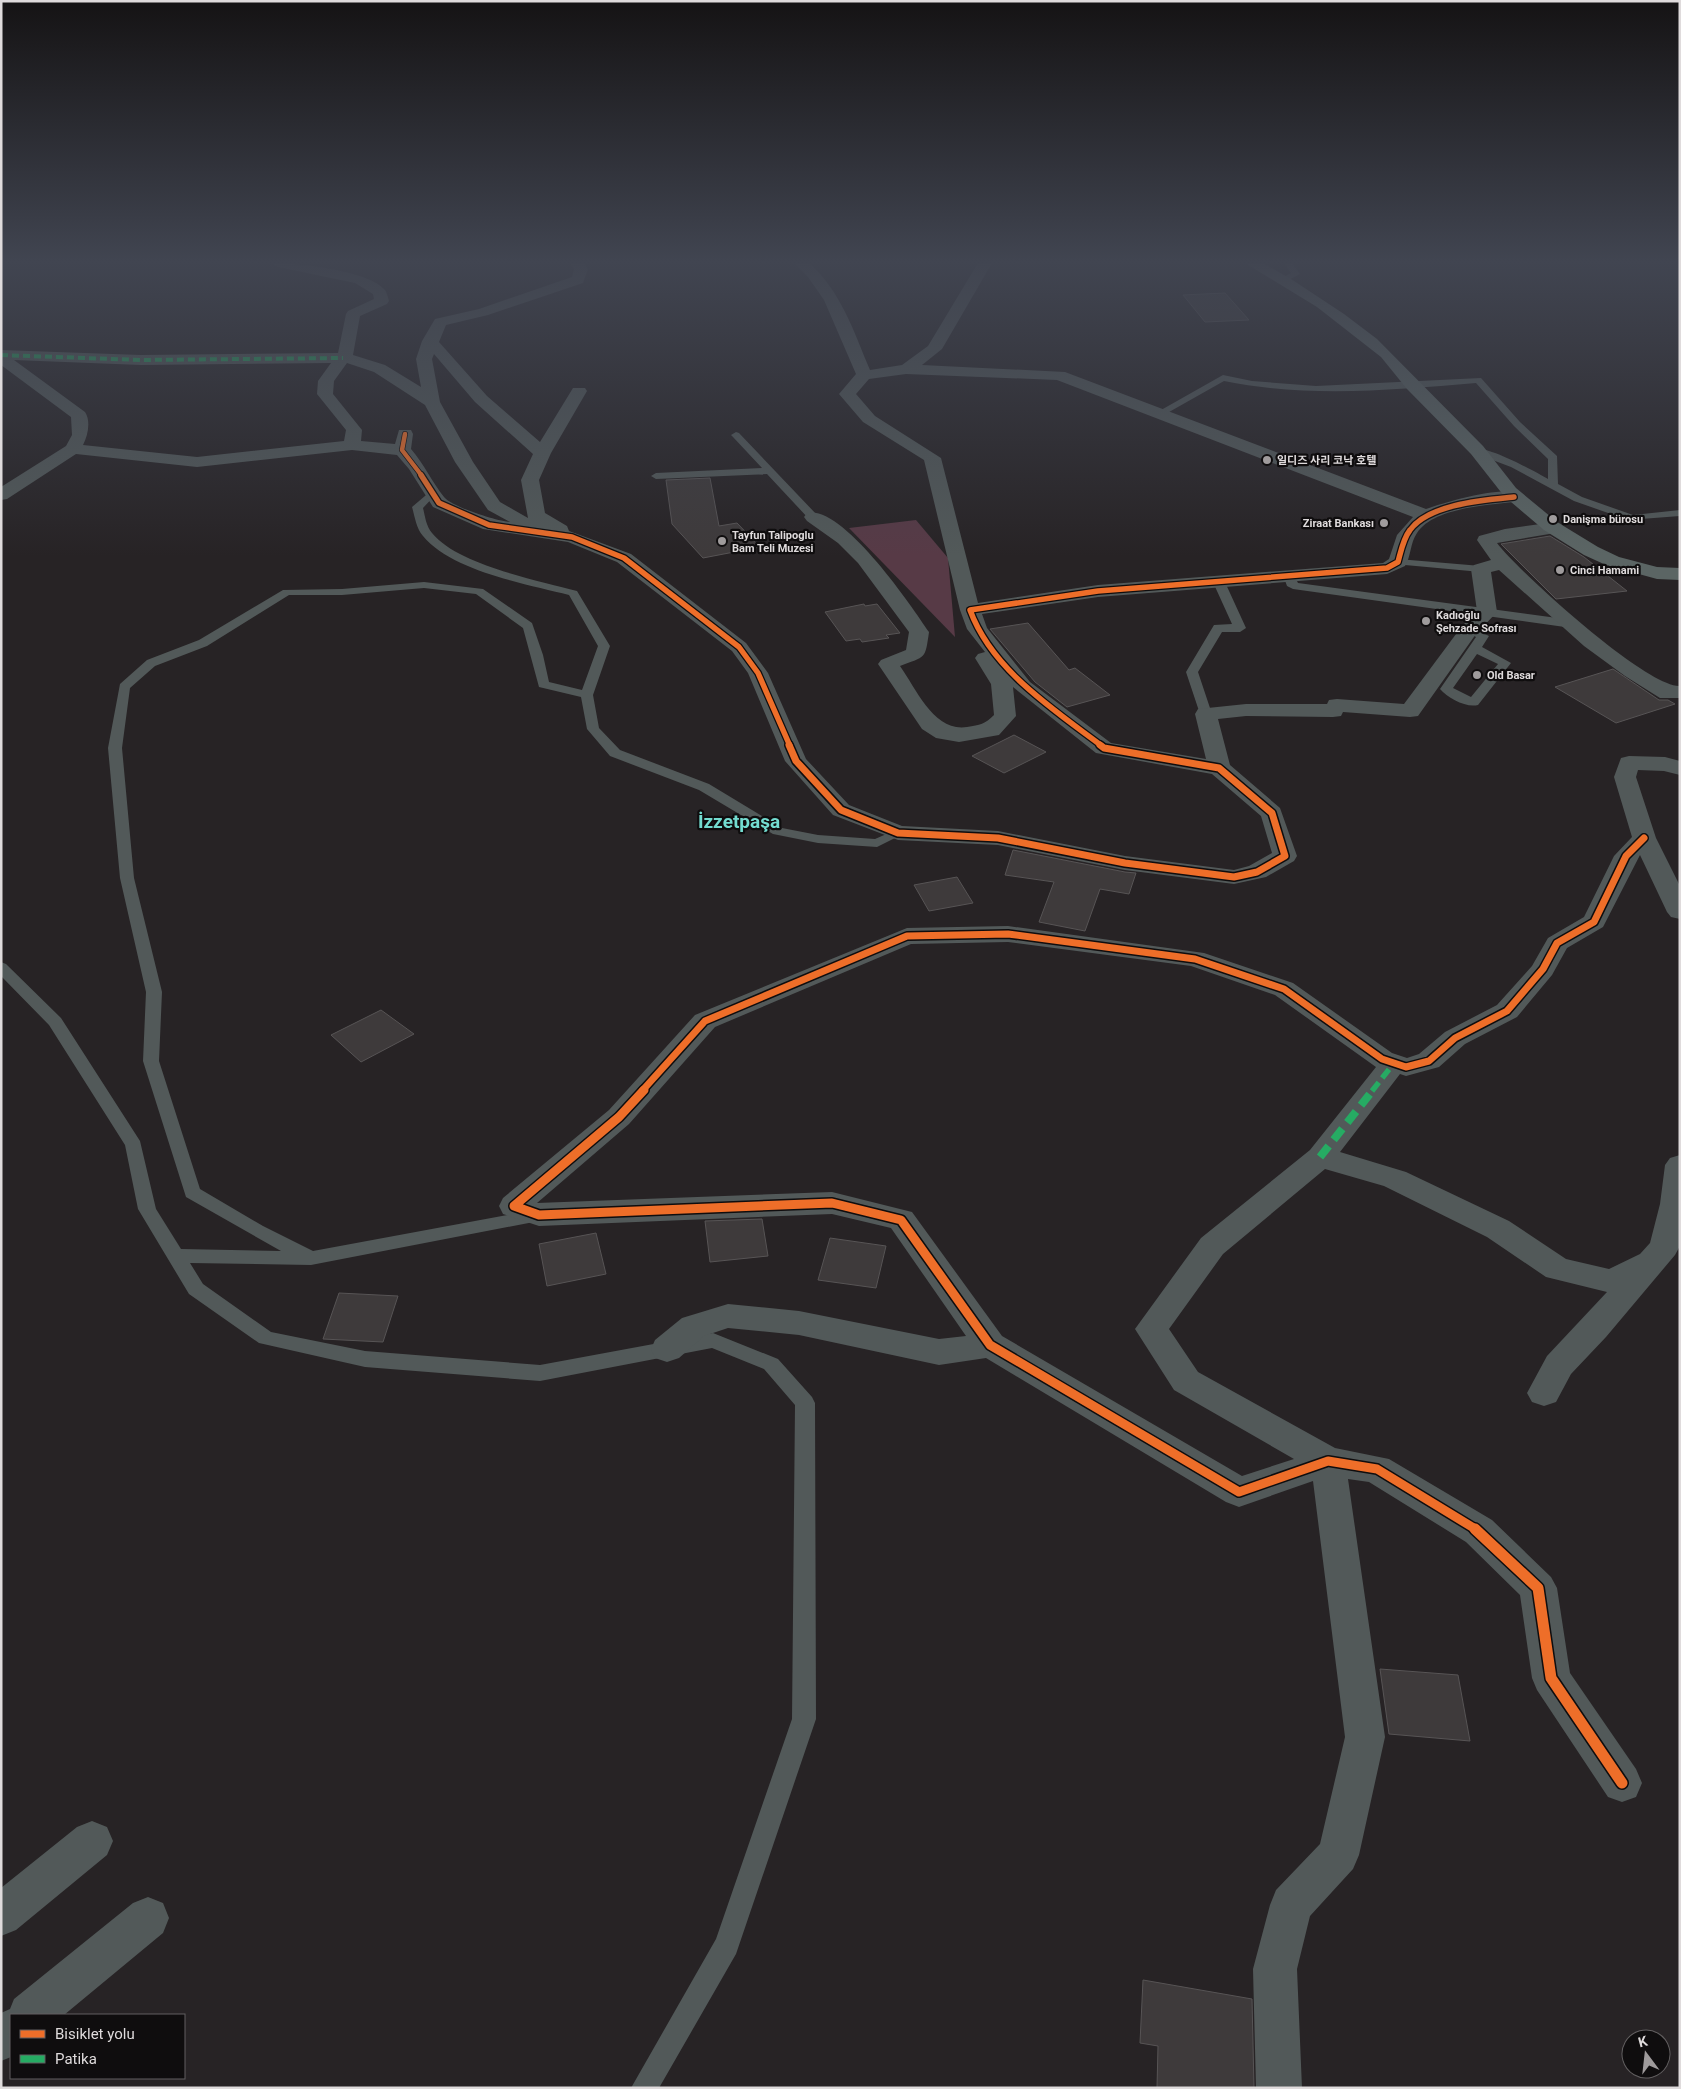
<svg xmlns="http://www.w3.org/2000/svg" width="1681" height="2089" font-family="Roboto,'Noto Sans KR',sans-serif">
  <style>
    .green { fill: #573a46 }
    .building { fill: #3e3a3b; stroke: #575455 }
    .lines { fill: none; stroke-linecap: round; stroke-linejoin: round }
    .service { fill: #525959; fill-rule: evenodd }
    .minor { fill: #525959; fill-rule: evenodd }
    .secondary { fill: #5b6564; fill-rule: evenodd }
    .quiet-far2 { stroke: #26ab63; stroke-width: 4; stroke-dasharray: 7 4; stroke-linecap: butt }
    .quiet-far1 { stroke: #26ab63; stroke-width: 5.5; stroke-dasharray: 11 5.5; stroke-linecap: butt }
    .quiet { stroke: #26ab63; stroke-width: 8; stroke-dasharray: 14 8; stroke-linecap: butt }
    .cycleway-far4-casing { stroke: #0f0d0e; stroke-width: 6 }
    .cycleway-far3-casing { stroke: #0f0d0e; stroke-width: 8 }
    .cycleway-far2-casing { stroke: #0f0d0e; stroke-width: 10 }
    .cycleway-far1-casing { stroke: #0f0d0e; stroke-width: 12 }
    .cycleway-casing { stroke: #0f0d0e; stroke-width: 14 }
    .cycleway-far4 { stroke: #ee6e29; stroke-width: 4.5 }
    .cycleway-far3 { stroke: #ee6e29; stroke-width: 5.5 }
    .cycleway-far2 { stroke: #ee6e29; stroke-width: 7 }
    .cycleway-far1 { stroke: #ee6e29; stroke-width: 9 }
    .cycleway { stroke: #ee6e29; stroke-width: 11 }
    .poi-dot { fill: #9f9b9c; stroke: #0f0d0e; stroke-width: 2 }
    .labels { text-anchor: middle; dominant-baseline: central; stroke-width: 4.5; stroke-linejoin: round; paint-order: stroke }
    .far-poi-label { font-size: 11px; font-weight: bold; fill: #dfdbdc; stroke: #0f0d0e; text-anchor: start }
    .district-label { font-size: 19px; font-weight: bold; fill: #73dcd0; stroke: #0f0d0e }
  </style>
  <rect width="100%" height="100%" fill="#272325"/>
  <path class="green" d="M916,520L948,558L955,637L849,528Z"/>
  <path class="building" d="M1225,293L1249,320L1205,322L1183,295Z
    M710,478L719,526L737,523L760,547L703,558L672,524L666,480Z
    M1550,536L1584,557L1627,591L1556,599L1501,544Z
    M864,604L865,606L877,604L900,633L886,635L889,638L862,642L860,639L846,641L825,612Z
    M1028,623L1069,670L1075,668L1110,695L1067,707L1035,682L990,629Z
    M1613,669L1659,700H1668L1675,704L1616,723L1555,687Z
    M1014,735L1046,752L1004,773L972,756Z
    M1013,850L1125,872L1136,873L1129,894L1100,889L1085,931L1039,922L1054,882L1005,875Z
    M957,877L973,903L929,911L914,885Z
    M381,1010L414,1034L361,1062L331,1035Z
    M762,1219L768,1256L710,1262L705,1221Z
    M596,1233L606,1274L547,1286L539,1244Z
    M830,1238L886,1246L876,1288L818,1280Z
    M339,1293L398,1296L383,1342L323,1339Z
    M1380,1669L1458,1675L1470,1741L1389,1734Z
    M1143,1980L1252,1999L1254,2088H1157L1158,2046L1140,2043Z"/>
  <g class="lines">
    <path class="service" d="M1284,263H1292L1300,274L1283,283H1280V279L1291,273Z
      M1223,375L1252,381L1316,386L1481,378L1520,422L1557,456L1558,484L1582,497L1633,515L1680,510V516L1628,520L1574,501L1511,467L1474,453V449C1489,446 1534,471 1548,479V459L1514,426L1476,383C1392,390 1308,398 1224,381L1162,416L1154,414Z
      M736,432L739,433L817,515V519H809L767,474L656,479L651,476L656,473L762,468L733,437L731,435Z
      M432,490L437,493L423,508C425,516 426,526 432,533C458,565 537,580 577,591L610,646L593,695L599,728L620,750L709,784L782,828L818,835L875,839L898,829L905,833L877,847L818,843L773,834L699,790L610,756L587,729L581,697L539,687L523,628L476,594L424,588L342,595H289L207,646L155,666L130,688L122,748L134,878L162,992L159,1061L200,1189L263,1226L313,1251L539,1209L545,1210L548,1215L545,1220L539,1221L311,1265L190,1263L203,1284L271,1332L365,1351L540,1365L713,1333L778,1359L812,1397L815,1403L816,1719L736,1954L659,2088H631L716,1939L792,1719L795,1405L764,1369L712,1348L540,1381L365,1367L259,1343L189,1294L138,1209L125,1145L49,1025L1,976V962L6,964L61,1018L140,1141L156,1209L181,1249L281,1251L186,1197L143,1061L146,992L120,878L108,748L120,684L147,660L199,640L283,590L342,589L424,582L483,589L532,623L543,655L549,682L582,690L598,646L569,595C526,584 452,571 423,536C416,528 415,517 412,507Z
      M1398,559L1481,566L1487,569L1481,572L1394,564V560Z
      M1289,572L1293,573L1298,583L1572,620L1578,624L1572,628L1293,589L1287,586L1283,575Z
      M1218,577L1224,580L1246,628L1240,632H1222L1198,672L1212,714L1206,718L1200,714L1186,672L1214,625L1232,624L1212,580Z
      M1469,626L1489,636L1482,647L1511,663L1478,705C1466,708 1448,698 1440,689L1476,637L1463,630ZM1477,654L1498,664L1471,697L1453,688Z"/>
    <path class="minor" d="M271,263C297,263 368,270 385,290C387,293 388,298 389,301L387,304L360,316L353,355L385,365L421,387L416,359L422,341L435,319L479,309L572,277L574,269L570,263H584L588,269L583,283L488,315L446,325L439,342L487,396L540,442L573,388H585L587,391L551,453L539,480L545,513L567,526L569,531L631,554L746,643L768,673L806,759L849,805L902,826L998,831L1125,856L1234,870L1249,866L1272,853L1261,816L1212,774L1096,753L1013,687L1016,716L999,735L959,742L936,738L922,729L878,664L881,660L906,650L909,632L858,563L838,543L807,521L804,517L807,513C842,504 911,605 929,632C925,660 926,656 900,666C917,690 934,732 967,727C980,725 985,724 994,715L991,684L975,658L978,654L985,652L967,629L960,610L924,460L863,422L839,394L856,374L824,300L808,277L794,263H809C841,291 854,332 870,370L902,365L928,346L978,263H992L942,349L922,365L1065,372L1426,509C1450,501 1496,487 1520,493L1523,497L1520,501L1514,502C1487,505 1433,508 1417,533C1410,543 1411,557 1405,566L1387,574L1098,597L982,614L987,628L1030,682L1111,743L1206,759L1195,714L1198,709L1246,704H1327L1329,700L1337,699L1404,704L1462,626L1477,611L1471,569L1474,565L1491,560L1477,540L1479,536L1505,529L1555,522L1561,524L1564,528L1561,532L1497,543C1519,572 1647,688 1680,686V698H1660L1625,676L1584,646L1499,570L1491,572L1497,612L1476,634L1418,716L1410,717L1343,712L1341,716L1333,717L1246,716L1218,719L1230,765L1280,808L1297,856L1294,861L1266,877L1234,884L1125,870L998,845L898,840L833,815L785,761L748,673L732,651L617,562L568,542L483,529L433,507L409,469L397,455L352,450L197,467L76,454L7,499L1,500V487L66,446L72,435L71,417L1,365V350L141,355L338,353L346,314L348,311L374,299L373,294L355,283L278,267ZM434,354L475,402L533,454L521,480L528,518L500,502L473,462L440,402L432,359ZM14,360L141,365L331,363L318,381L317,394L346,430L344,441L197,457L83,445C88,435 91,421 85,412ZM347,363L374,372L425,405L455,462L488,510L510,522C497,521 452,507 444,497C432,482 424,464 411,449L413,434L411,430H399L395,444L361,441L362,430L333,394L334,381ZM906,374L1057,380L1413,517L1397,535L1389,559L1383,563L1098,585L978,603L941,458L875,416L856,394L869,379Z
      M1629,756L1665,757L1680,761V775L1664,771L1638,770L1636,777L1656,838L1680,886V919L1671,917L1667,912L1640,855L1603,927L1567,948L1552,975L1517,1017L1465,1044L1439,1067L1406,1076L1400,1074L1340,1152L1406,1172L1509,1221L1566,1259L1609,1269L1640,1254L1650,1243L1660,1204L1665,1165L1670,1158L1680,1155V1246L1675,1255L1606,1337L1571,1374L1556,1402L1544,1406L1532,1402L1527,1393L1547,1356L1607,1292L1546,1277L1487,1237L1384,1186L1325,1169L1223,1254L1169,1329L1198,1372L1335,1448L1389,1459L1492,1520L1551,1577L1557,1588L1570,1673L1636,1769L1642,1783L1636,1797L1622,1802L1608,1797L1537,1690L1532,1678L1520,1595L1466,1542L1369,1482L1348,1479L1385,1737L1359,1855L1353,1869L1310,1916L1297,1969L1302,2088H1256L1253,1969L1270,1905L1276,1890L1320,1844L1345,1737L1313,1481L1239,1507L1226,1502L986,1358L939,1365L799,1335L728,1328L704,1336L679,1358L667,1362L655,1358L651,1349L655,1340L682,1318L728,1304L799,1311L939,1339L966,1336L891,1228L832,1214L539,1226L503,1214L499,1206L503,1198L609,1110L695,1015L907,928L1008,926L1204,953L1293,983L1392,1053L1407,1058L1419,1054L1445,1032L1497,1005L1532,966L1548,938L1584,917L1614,856L1632,837L1614,777L1621,758ZM1008,942L1191,966L1275,995L1376,1067L1310,1150L1201,1238L1135,1329L1174,1390L1294,1459L1242,1476L1002,1336L912,1212L832,1192L537,1203L629,1124L715,1027L911,944Z
      M92,1821L107,1827L113,1841L107,1855L16,1930L1,1936V1888L77,1827Z
      M148,1897L163,1903L169,1918L163,1933L64,2015H11V2057L1,2061V2013L10,2009L14,1999L133,1903Z"/>
    <path class="secondary" d="M1245,263H1263L1291,279L1344,314L1377,339L1483,446L1516,488L1557,522L1598,547L1619,557L1657,567L1680,568V580L1657,579L1606,565L1584,555L1544,530L1504,496L1471,454L1407,389L1381,357L1317,307Z"/>
    <path class="quiet-far2" d="M1,355L141,360L343,358"/>
    <path class="quiet-far1" d="M1372,1091L1394,1063"/>
    <path class="quiet" d="M1320,1157L1373,1090"/>
    <g class="cycleway-far4-casing">
      <path id="cycleway-far4" d="M405,434L402,450L422,476"/>
    </g>
    <g class="cycleway-far3-casing">
      <path id="cycleway-far3" d="M421,475L439,503L489,525L572,537L624,558L739,647L758,673L790,746
        M1102,746C1053,709 992,670 970,610L1098,591L1387,568L1398,562C1401,551 1403,539 1410,530C1429,504 1484,500 1514,497"/>
    </g>
    <g class="cycleway-far2-casing">
      <path id="cycleway-far2" d="M789,745L796,761L841,810L898,833L998,838L1125,863L1234,877L1257,872L1285,856L1272,813L1219,768L1104,748L1100,745
        M642,1091L705,1021L907,936L1008,934L1195,959L1284,989L1382,1059L1406,1067L1429,1061L1455,1038L1507,1011L1543,969L1557,943L1594,922L1626,856L1644,838"/>
    </g>
    <g class="cycleway-far1-casing">
      <path id="cycleway-far1" d="M644,1090L619,1117L514,1206L539,1215L832,1203L901,1220L990,1345L1239,1492L1328,1461L1377,1469L1477,1530"/>
    </g>
    <g class="cycleway-casing">
      <path id="cycleway" d="M1475,1529L1538,1588L1551,1678L1622,1783"/>
    </g>
    <use href="#cycleway-far4" class="cycleway-far4"/>
    <use href="#cycleway-far3" class="cycleway-far3"/>
    <use href="#cycleway-far2" class="cycleway-far2"/>
    <use href="#cycleway-far1" class="cycleway-far1"/>
    <use href="#cycleway" class="cycleway"/>
  </g>
  <linearGradient id="sky" x2="0" y2="1"><stop stop-color="#151314"/><stop offset="0.47" stop-color="#414551"/><stop offset="1" stop-color="#414551" stop-opacity="0"/></linearGradient>
  <rect width="1681" height="556" fill="url(#sky)"/>
  <g class="poi-dot">
    <circle cx="1267" cy="460" r="5"/>
    <circle cx="1553" cy="519" r="5"/>
    <circle cx="1384" cy="523" r="5"/>
    <circle cx="722" cy="541" r="5"/>
    <circle cx="1560" cy="570" r="5"/>
    <circle cx="1426" cy="621" r="5"/>
    <circle cx="1477" cy="675" r="5"/>
  </g>
  <g class="labels">
    <g class="far-poi-label">
      <text x="1277" y="460">일디즈 사리 코낙 호텔</text>
      <text x="1563" y="519">Danişma bürosu</text>
      <text x="1374" y="523" text-anchor="end">Ziraat Bankası</text>
      <text x="732" y="535">Tayfun Talipoglu<tspan x="732" dy="13">Bam Teli Muzesi</tspan></text>
      <text x="1570" y="570">Cinci Hamami</text>
      <text x="1436" y="615">Kadıoğlu<tspan x="1436" dy="13">Şehzade Sofrası</tspan></text>
      <text x="1487" y="675">Old Basar</text>
    </g>
    <g class="district-label">
      <text x="739" y="821">İzzetpaşa</text>
    </g>
  </g>
  <rect width="1681" height="2089" fill="none" stroke="#dfdbdc" stroke-width="5"/>
  <rect x="10" y="2014" width="175" height="65" fill="#0f0d0e" stroke="#625f60"/>
  <rect x="20" y="2030" width="25" height="8" fill="#ee6e29" stroke="#625f60"/>
  <text x="55" y="2039" font-size="15" fill="#dfdbdc">Bisiklet yolu</text>
  <rect x="20" y="2055" width="25" height="8" fill="#26ab63" stroke="#625f60"/>
  <text x="55" y="2064" font-size="15" fill="#dfdbdc">Patika</text>
  <g transform="translate(1646 2054) rotate(345)"><circle r="24" fill="#0f0d0e" stroke="#625f60"/>
  <path d="M0-4L9 19L0 12L-9 19Z" fill="#9f9b9c"/>
  <text y="-8" font-size="14" font-weight="bold" text-anchor="middle" fill="#dfdbdc">K</text>
  </g>
</svg>
